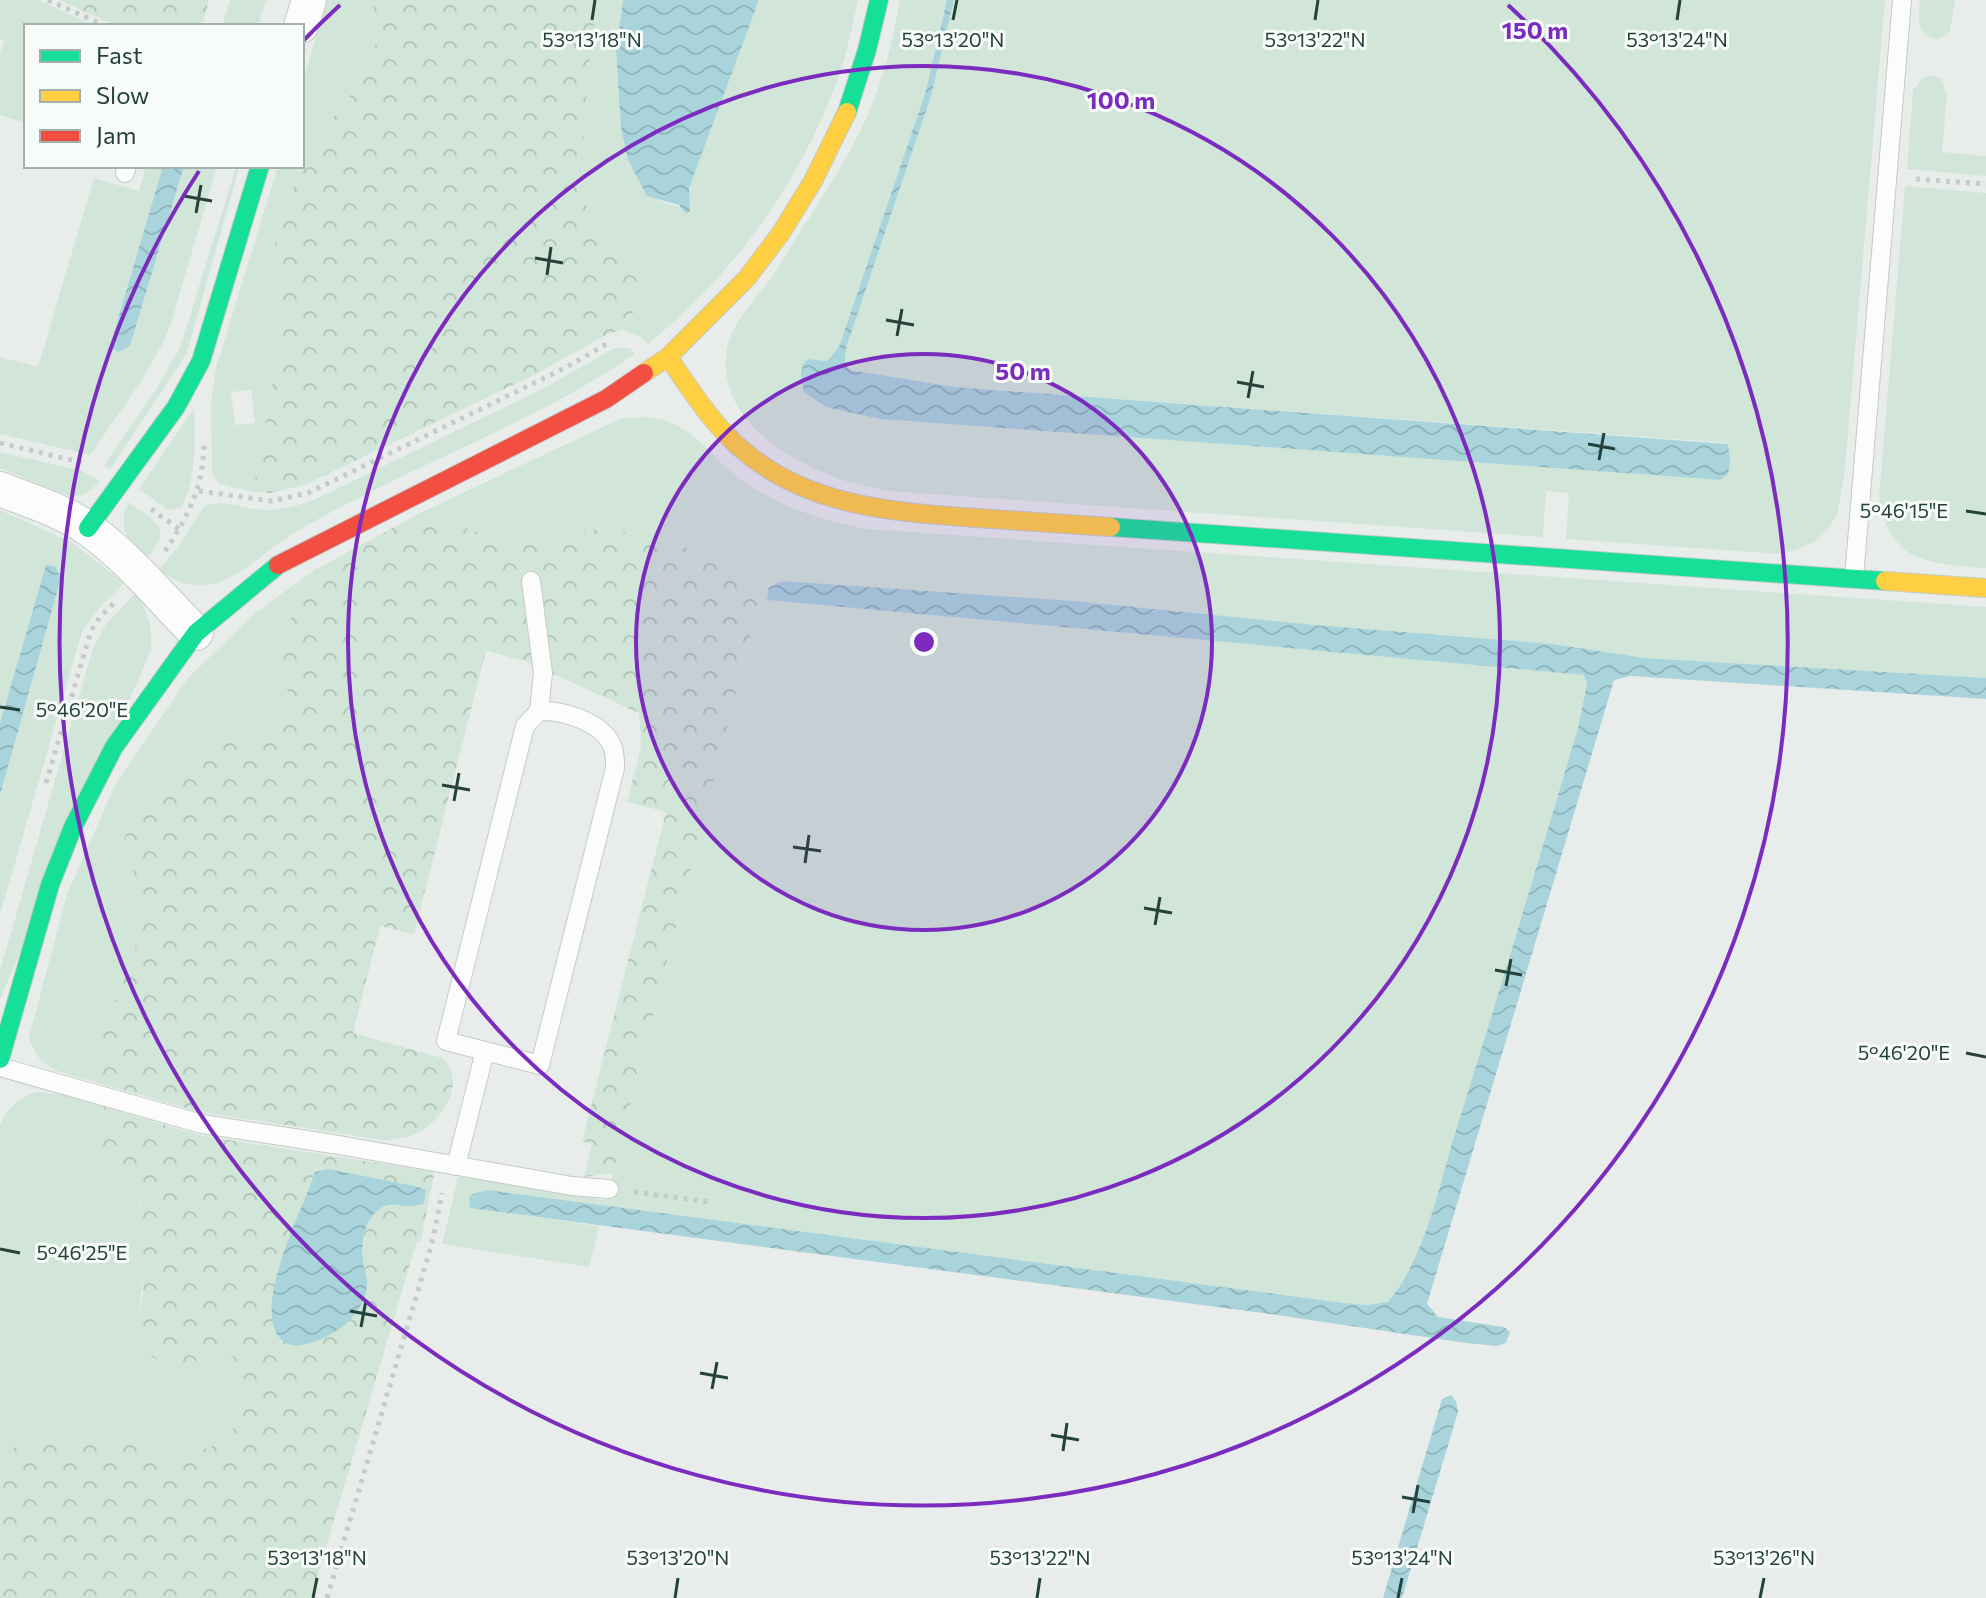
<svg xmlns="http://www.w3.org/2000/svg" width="1986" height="1598" font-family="Commissioner,sans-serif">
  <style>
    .green { fill: #d1e6d8; fill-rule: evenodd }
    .forest { fill: url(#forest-crowns); fill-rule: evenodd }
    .water { fill: url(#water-waves) }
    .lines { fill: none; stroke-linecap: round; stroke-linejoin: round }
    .lane-casing { stroke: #c5cac8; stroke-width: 20 }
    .street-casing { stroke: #c5cac8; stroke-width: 36 }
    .fast-casing { stroke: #c3cbc8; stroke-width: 20 }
    .slow-casing { stroke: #c3cbc8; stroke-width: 20 }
    .jam-casing { stroke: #c3cbc8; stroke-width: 20 }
    .path { stroke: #c3ccca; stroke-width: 5; stroke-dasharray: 4 6; stroke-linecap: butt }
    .lane { stroke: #fcfcfc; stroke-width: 18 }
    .street { stroke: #fcfcfc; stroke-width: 34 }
    .fast { stroke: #16e098; stroke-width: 18 }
    .slow { stroke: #ffcf43; stroke-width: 18 }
    .jam { stroke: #f24e42; stroke-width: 18 }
    .ticks { fill: none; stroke: #24423a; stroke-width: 3 }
    .ring { fill: none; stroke: #7b2cbf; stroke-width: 4 }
    .ticks-label { font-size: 20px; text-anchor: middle; fill: #24423a; stroke: #f7fbf9; stroke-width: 6; stroke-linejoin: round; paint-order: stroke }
    .centre { fill: #7b2cbf; stroke: #f7fbf9; stroke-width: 4 }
    .ring-label { font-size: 24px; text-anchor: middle; font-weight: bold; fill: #7b2cbf; stroke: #f7fbf9; stroke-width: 6; stroke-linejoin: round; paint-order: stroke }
  </style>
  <defs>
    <pattern id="forest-crowns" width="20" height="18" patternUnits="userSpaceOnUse" patternTransform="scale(2)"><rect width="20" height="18" fill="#d1e6d8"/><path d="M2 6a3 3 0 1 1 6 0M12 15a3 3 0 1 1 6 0" fill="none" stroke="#b3c6ba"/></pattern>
    <pattern id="water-waves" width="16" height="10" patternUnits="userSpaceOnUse" patternTransform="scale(2)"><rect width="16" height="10" fill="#a9d4db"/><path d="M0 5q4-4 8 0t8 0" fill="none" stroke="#91b7bd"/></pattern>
  </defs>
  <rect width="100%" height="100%" fill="#e8edeb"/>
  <path class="green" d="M0,0H39L95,26H26V123L0,115V54L4,40L0,39Z
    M230,0H266L258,26H222Z
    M327,0H372L378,34L370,70L335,115L300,169L274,247L281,317L276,364L253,492L219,484L212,474L211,404L216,368L278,166H302V85ZM251,390L255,423L235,425L231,392Z
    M597,0H623L616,51L621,128L628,160L660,201L690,211L689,188L759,0H858C853,20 850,40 844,60C809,171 738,271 648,344C640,332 628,335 619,327L638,308L629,261L603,238L587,213L582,178L588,75Z
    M900,0H947L925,94L839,347L827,361L808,359L826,407L880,419L1720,480L1728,443L955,387L850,370L845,362L846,348L931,96L954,0H1885L1845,468L1838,512L1830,527L1816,541L1798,549L1779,554L1566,539L1569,493L1546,491L1543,537L887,491C870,486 851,484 834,477C783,457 720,418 726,355C730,319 760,297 778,268C805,222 839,175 862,127C882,88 892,43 900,0Z
    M1920,0H1955L1950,31L1940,39C1916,39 1918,18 1920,0Z
    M1934,75L1941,79L1947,94L1942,152L1986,156V176L1907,169L1913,90L1924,77Z
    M146,166H163L110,346H130L184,166H217L173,317L164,341L142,380L90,455L0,434V357L38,367L94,178L139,191Z
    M236,167L239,168L187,353L110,469L104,465L157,388L181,345Z
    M1905,186L1986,193V568C1929,564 1889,563 1879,497Z
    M615,348H629L635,354C546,415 442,454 347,504C327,514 307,525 288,537C267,550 246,572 222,581C201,590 177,584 159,570L178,547L204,506C224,498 246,510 266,510C284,510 300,505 316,499L540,390Z
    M194,408C195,443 197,474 182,507L168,510L139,489Z
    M622,418C632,418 643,416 653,418C694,422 715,464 747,484C784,508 824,521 867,529L1986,607V678L1645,658L1553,644L1315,625L1074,601L783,581L769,587L768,600L1584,675L1587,684L1578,728C1538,859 1500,990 1459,1121C1441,1178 1427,1255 1389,1302L1367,1305L1344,1303L488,1190L473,1194L471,1208L599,1226L589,1267L442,1244L458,1178L464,1176L606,1200L759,602L603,527L563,539L507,543L422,512Z
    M0,452L82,471L100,481C89,493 82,498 66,495L0,468Z
    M128,502C155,522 175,526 147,558C127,538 117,531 128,502Z
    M0,510L73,543L124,583L100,607L82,632L0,915V795L61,578L46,565L0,723Z
    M313,571L281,639L288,697L281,724L256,744L229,738L124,839L137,884L142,928L99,1046L92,1081C61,1072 39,1072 29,1037L67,894L116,783L189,677L255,613Z
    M135,594C149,612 153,628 151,650L0,999V971L93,648L106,624Z
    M36,1092L59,1094L104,1107L100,1141C109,1151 122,1161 130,1173C149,1201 144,1286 138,1320L165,1366L232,1355L248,1387L229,1440L185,1456L112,1441L32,1439L0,1454V1125C8,1107 18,1099 36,1092Z"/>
  <path class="forest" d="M59,0H209L202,26H117Z
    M372,0H597L588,75L582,178L587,213L603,238L629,261L641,284L638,308L619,326L622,330L608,334L536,374L307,484L271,493L253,492L276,364L281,317L274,247L300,169L335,115L370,70L378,34Z
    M422,512L507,543L563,539L603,527L684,547L732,571L759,602L613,1173L584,1177L592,1144L582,1141L666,812L627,802L641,747L639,713L525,661L486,651L414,934L380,926L353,1033L442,1058C470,1084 439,1127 409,1137C401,1139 391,1139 383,1140L200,1112L92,1081L99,1046L142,928L137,884L124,839L140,804L192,753L229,738L256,744L281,724L288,697L281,639L313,571Z
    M104,1107L203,1136L431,1171L434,1175L421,1241H417L311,1598H0V1454L32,1439L112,1441L185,1456L229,1440L248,1387L232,1355L165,1366L138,1346V1320L143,1292L141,1201L130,1174L105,1169L100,1141ZM329,1169L426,1190L418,1207C410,1206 401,1203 393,1204C355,1208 362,1260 367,1285L272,1306L278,1268L315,1172Z"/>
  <path class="water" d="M623,0H759L689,188L690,211L686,214L679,205L647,196L628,160L621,128L616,51Z
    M947,0H954L931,96L846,348L845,362L850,370L955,387L1728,444L1730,461L1728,474L1720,480L880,419L826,407L804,392C801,380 798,368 808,359L827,361L839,347L925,94Z
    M163,166H184L130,346L118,352L110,346Z
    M46,565L55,566L61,578L0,795V723Z
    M783,581L1074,601L1315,625L1553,644L1645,658L1986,678V699L1631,676L1614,680L1427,1304L1438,1317L1504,1327L1510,1332L1506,1343L1497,1346L1466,1343L1270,1314L470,1208L469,1197L473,1194L488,1190L1344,1303L1367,1305L1388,1302C1426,1258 1440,1181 1457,1127C1499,994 1538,861 1578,728L1587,684L1584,675L767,600L769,587Z
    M328,1169L419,1187L426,1190L424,1203C410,1212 392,1198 378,1210C361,1225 361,1247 364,1267C365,1273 368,1280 367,1285C365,1313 339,1333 316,1341C305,1345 291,1349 282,1340C249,1310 304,1207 315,1172Z
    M1451,1395L1456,1401L1458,1412L1402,1598H1383L1442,1399Z"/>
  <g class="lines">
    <g class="lane-casing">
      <path id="lane" d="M125,173L127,166
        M1854,578L1902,0
        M531,581L543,673L539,711
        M0,1067L202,1124L333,1144L572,1186L609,1189
        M456,1166L485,1051L540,1065L615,768C615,761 615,754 613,748C604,722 563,710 539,711L525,726L446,1041L485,1051"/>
    </g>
    <g class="street-casing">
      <path id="street" d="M301,26L309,0
        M0,489C30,501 64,511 90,530C130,559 162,599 196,633"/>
    </g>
    <g class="fast-casing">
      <path id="fast" d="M847,112L867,50L879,0
        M1111,527L1885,581
        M88,528L176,407L201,361L260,166
        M0,1059L50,885L73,827L114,747L196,633L278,565"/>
    </g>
    <g class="slow-casing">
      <path id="slow" d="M668,357C691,390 713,426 745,452C810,507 896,512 977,518C1021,521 1066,524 1111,527
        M644,373L668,357L747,278L781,233L813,181L847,112
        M1885,581L1986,588"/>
    </g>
    <g class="jam-casing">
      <path id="jam" d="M278,565L606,399L644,373"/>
    </g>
    <path class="path" d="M48,0L106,26
      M1916,179L1986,184
      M0,443L84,463
      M199,491L272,501L308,493L563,369L608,343
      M151,509L179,529
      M165,551C189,516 204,484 204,442
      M46,783L91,631L100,617L116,601
      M634,1192L709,1202
      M327,1598L432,1243L442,1193"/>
    <use href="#lane" class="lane"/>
    <use href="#street" class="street"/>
    <use href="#fast" class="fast"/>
    <use href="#slow" class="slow"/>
    <use href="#jam" class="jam"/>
  </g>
  <path class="ticks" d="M592,20L595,0M953,20L957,0M1315,20L1318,0M1677,20L1680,0M184,196L212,201M196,213L201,185M535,258L563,263M547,275L551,247M886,320L914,325M897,336L902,309M1237,382L1264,387M1248,398L1253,371M1588,444L1615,449M1599,460L1604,433M1966,511L1986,514M0,707L20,710M442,785L470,790M454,801L459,773M793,847L821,851M805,863L809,835M1144,908L1172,913M1155,925L1160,897M1495,970L1522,975M1506,986L1511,959M1966,1053L1986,1057M0,1249L20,1253M350,1311L377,1316M361,1327L366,1300M700,1373L728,1378M712,1389L717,1362M1051,1435L1079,1440M1063,1451L1067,1423M1402,1497L1430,1502M1413,1513L1418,1485M313,1598L317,1578M675,1598L678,1578M1037,1598L1040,1578M1398,1598L1402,1578M1760,1598L1764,1578"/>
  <circle cx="924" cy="642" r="288" fill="#7b2cbf" fill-opacity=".12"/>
  <g class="ring">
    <circle cx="924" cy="642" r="288"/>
    <circle cx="924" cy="642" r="576"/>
    <path d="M302 42A864 864 0 0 1 340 5M1508 5A864 864 0 1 1 199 171"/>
  </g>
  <g class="ticks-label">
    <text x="592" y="47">53°13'18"N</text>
    <text x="953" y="47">53°13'20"N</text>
    <text x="1315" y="47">53°13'22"N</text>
    <text x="1677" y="47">53°13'24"N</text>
    <text x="1904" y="518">5°46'15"E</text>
    <text x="82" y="717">5°46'20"E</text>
    <text x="1904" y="1060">5°46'20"E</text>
    <text x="82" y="1260">5°46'25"E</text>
    <text x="317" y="1565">53°13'18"N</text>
    <text x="678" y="1565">53°13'20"N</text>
    <text x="1040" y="1565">53°13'22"N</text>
    <text x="1402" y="1565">53°13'24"N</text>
    <text x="1764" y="1565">53°13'26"N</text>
  </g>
  <circle cx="924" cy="642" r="12" class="centre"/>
  <g class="ring-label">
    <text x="1535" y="39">150 m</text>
    <text x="1121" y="109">100 m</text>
    <text x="1023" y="380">50 m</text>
  </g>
  <rect x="24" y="24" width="280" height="144" fill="#f7fbf9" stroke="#a3b1ad" stroke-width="2"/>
  <rect x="40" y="50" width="40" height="12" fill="#16e098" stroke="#a3b1ad" stroke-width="2"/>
  <text x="96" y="64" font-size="24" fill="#24423a">Fast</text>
  <rect x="40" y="90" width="40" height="12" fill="#ffcf43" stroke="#a3b1ad" stroke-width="2"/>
  <text x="96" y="104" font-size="24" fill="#24423a">Slow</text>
  <rect x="40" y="130" width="40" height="12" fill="#f24e42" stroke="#a3b1ad" stroke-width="2"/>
  <text x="96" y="144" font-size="24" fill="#24423a">Jam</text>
</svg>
